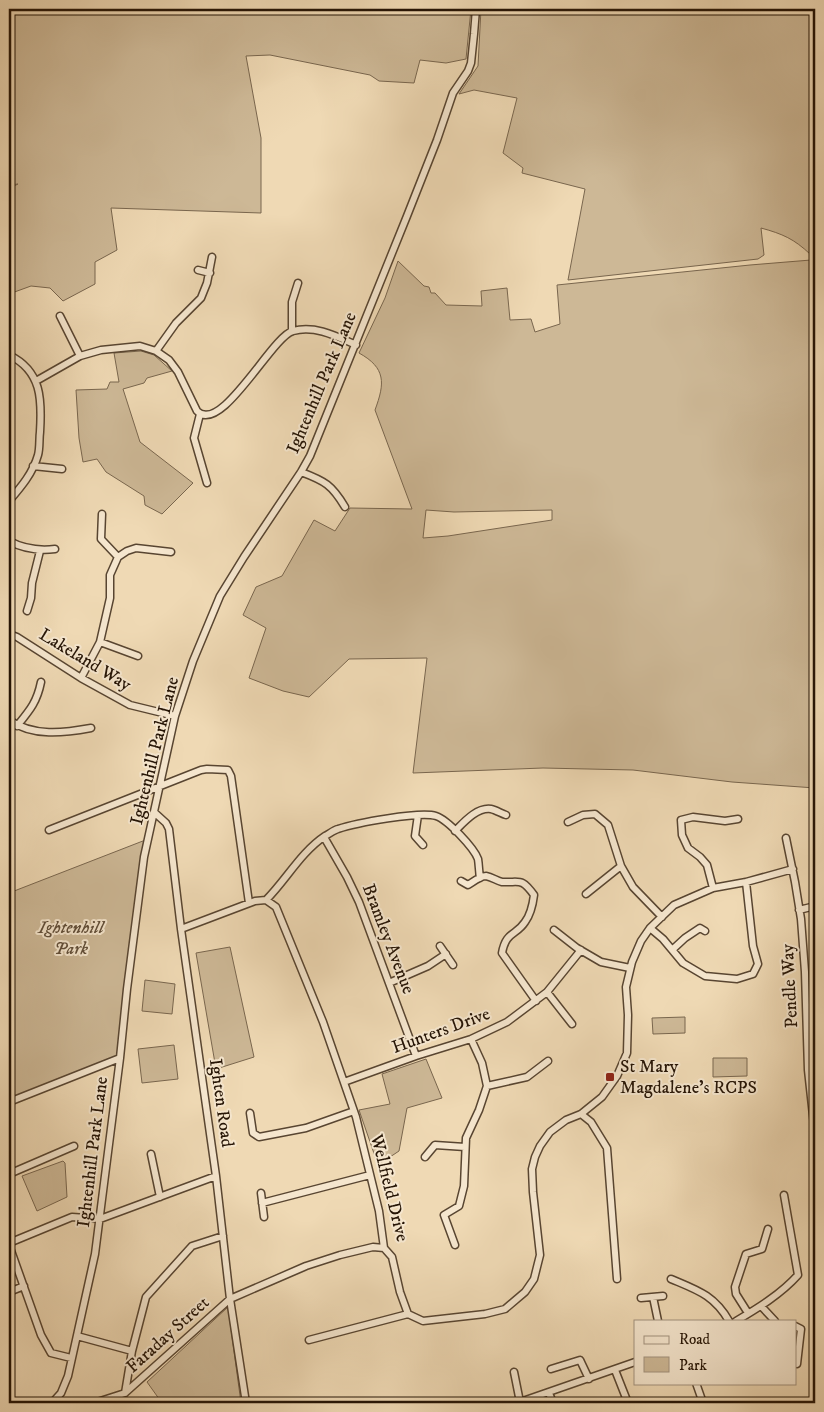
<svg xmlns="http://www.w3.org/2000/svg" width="824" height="1412" font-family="'IM FELL DW Pica',serif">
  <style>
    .green { fill: #cdb896; stroke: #79664e; fill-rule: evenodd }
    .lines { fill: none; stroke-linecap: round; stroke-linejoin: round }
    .minor-casing { stroke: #584531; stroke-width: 9 }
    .minor { stroke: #f5e6ce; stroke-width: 6 }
    .poi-dot { fill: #8f2418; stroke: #f5e6ce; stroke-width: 2 }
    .labels { text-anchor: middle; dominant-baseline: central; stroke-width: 4; stroke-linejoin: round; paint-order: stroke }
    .street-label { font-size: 18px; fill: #251405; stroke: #f5e6ce }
    .park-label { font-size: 18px; font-style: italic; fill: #604d38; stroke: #f5e6ce }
    .poi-label { font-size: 18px; fill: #251405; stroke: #f5e6ce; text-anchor: start }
  </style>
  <rect width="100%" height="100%" fill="#efd9b4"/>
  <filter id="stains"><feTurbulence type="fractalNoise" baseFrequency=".004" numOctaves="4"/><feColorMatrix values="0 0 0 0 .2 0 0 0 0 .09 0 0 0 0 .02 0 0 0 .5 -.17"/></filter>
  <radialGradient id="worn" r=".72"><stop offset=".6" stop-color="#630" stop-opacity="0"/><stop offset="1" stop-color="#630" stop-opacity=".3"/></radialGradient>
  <path class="green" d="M9,9H471L466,59L446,63L420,60L414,83L379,81L370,75L270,55L246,56L261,138V213L111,208L117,250L95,262V284L63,301L50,288L31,286L9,294V191L10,188L18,184L9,185Z
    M481,9H815V788L732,782L633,770L543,768L413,773L427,658L349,659L309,697L283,691L249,678L266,628L243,615L256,587L282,576L314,520L335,531L350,508L412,509L375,410C385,383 386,368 359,353L385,298L398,261L424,286L429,287L431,293H435L446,305L482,306L481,291L507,288L510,320L531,319L535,332L560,324L557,285L750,265L811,260L810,254C794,239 783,234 761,228L764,255L758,259L568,280L585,189L522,173L523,168L503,153L517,98L474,90L459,94L478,66ZM426,510L454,512L552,510V520L448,536L423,538Z
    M141,351L154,355L172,371L147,378L144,383L123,389L140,442L193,483L162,514L145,505L144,496L106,472L97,459L83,462L79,438L76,390L107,389L110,382H119L114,353Z
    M148,839L120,1058L9,1101V893Z
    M230,947L254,1057L216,1069L196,953Z
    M145,980L175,984L172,1014L142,1011Z
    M685,1017V1033L653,1034L652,1018Z
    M174,1045L178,1079L142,1083L138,1049Z
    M713,1058H747V1076L713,1077Z
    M426,1059L442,1098L407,1108L399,1151L378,1165L359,1110L390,1104L382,1074Z
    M63,1161L65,1163L67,1197L37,1211L22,1176Z
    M228,1307L241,1403H162L147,1382Z"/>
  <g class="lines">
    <g class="minor-casing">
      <path id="minor" d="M198,270L210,273
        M60,316L80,356
        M292,331V302L298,283
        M156,351L176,323L201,298L207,283L212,257
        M9,355C42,371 42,400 40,432C39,439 40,448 38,455C33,473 21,487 9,501
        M36,381L80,356L101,350L140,346L156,351L169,360L178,372L197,411C221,436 272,336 293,331C315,325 336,336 356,345
        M200,414L194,438L207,483
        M33,466L62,469
        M301,472C325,481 332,485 345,507
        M102,514L101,539L118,557
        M9,541C24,549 38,551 55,549
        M27,611L31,598L32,583L40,551
        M9,634L17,637L81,678L130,705L175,716
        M100,642L138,656
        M81,678L100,642L110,598V575L118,557L127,551L136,548L171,552
        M9,720C33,737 64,733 91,728
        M17,726C30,710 37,702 41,682
        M155,813L166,823L169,829L181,929L216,1176L230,1299L246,1403
        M418,815L415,836L423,845
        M568,822L583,815L595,814L608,825L621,866L633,887L662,917
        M49,830L201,770L207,769L228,770L231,776L249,903
        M455,831C464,822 477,807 491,809C496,810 502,814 506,815
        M324,837L347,877L359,902L416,1056
        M786,838L795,882L801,919L805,972L808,1070L815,1134
        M461,881L468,885C473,882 480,876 486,876C492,877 497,881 502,882C520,883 521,877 534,895C533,903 531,914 525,922C516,936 506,931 502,953L536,1001
        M713,888L707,865L700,857L688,848L682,835L681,820L693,817L725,821L738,819
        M586,894L621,866
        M266,900C286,880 301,852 325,836C329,834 334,830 338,829C356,823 420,811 436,816C448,820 474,848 478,859C479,865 479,872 480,878
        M799,910L815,906
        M650,928L663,939L683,963L705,976L737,979L753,974L758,964L753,946L746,882
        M181,929L255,901L266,900L276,907L323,1022L356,1117L379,1211L384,1248L392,1257L400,1292L408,1314L423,1321L485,1314L505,1309L525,1292L534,1279L540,1255L533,1192L532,1169L535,1157L540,1146L550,1132L566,1120L581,1114L602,1097L617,1076L627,1053L628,1015L626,987L632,962L641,941L650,928L674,905L713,888L746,882L793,869
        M554,930L577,948L601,962L630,968
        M440,946L453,965
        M672,950L685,938L700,928L705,931
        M389,983L428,966L446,954
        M547,992L572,1024
        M344,1082L416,1056L471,1039L507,1022L547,992L581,950
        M487,1086L527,1077L548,1061
        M9,1102L120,1058
        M250,1113L253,1133L259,1137L306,1128L354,1111
        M581,1114L591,1122L607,1148L617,1279
        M151,1154L160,1197
        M425,1157L435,1145L465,1147
        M9,1174L74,1146
        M261,1193L264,1217
        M262,1203L370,1175
        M9,1243L72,1217L100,1219L216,1176
        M9,1245L41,1335L51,1353L71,1358
        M455,1245L444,1215L459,1206L464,1186L466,1138L479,1110L487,1086L482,1063L471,1039
        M671,1279C697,1290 714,1295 729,1321
        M9,1292L24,1286
        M653,1297L658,1321
        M641,1298L663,1296
        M761,1306L775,1321
        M748,1313L736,1294L735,1287L746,1254L762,1249L768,1229
        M736,1321C758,1308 781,1294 798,1275L784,1195
        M795,1326L801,1329L797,1364
        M77,1336L132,1351
        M309,1340L408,1314
        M551,1369L580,1360L589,1379
        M615,1370L628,1403
        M514,1372L520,1402
        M696,1383L703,1403
        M125,1393L132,1351L146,1297L192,1246L223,1236
        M549,1393L553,1403
        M52,1403L61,1393L68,1376L95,1254L120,1058L127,989L144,857L175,716L193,661L220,596L244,557L301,472L310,456L407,216L437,140L453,93L468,71L471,63L474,34L476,9
        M94,1403L125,1393L230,1299L306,1266L340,1255L373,1247L384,1248
        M388,1403L411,1402L420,1403
        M517,1403L635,1362"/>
    </g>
    <use href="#minor" class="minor"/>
  </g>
  <rect class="poi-dot" x="605" y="1072" width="10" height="10" rx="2.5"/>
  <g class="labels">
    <g class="street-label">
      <text transform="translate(322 383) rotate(-67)">Ightenhill Park Lane</text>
      <text transform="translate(85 660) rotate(31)">Lakeland Way</text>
      <text transform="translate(155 751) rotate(-76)">Ightenhill Park Lane</text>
      <text transform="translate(388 939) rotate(69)">Bramley Avenue</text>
      <text transform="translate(790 986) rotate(-93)">Pendle Way</text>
      <text transform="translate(441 1031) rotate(-20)">Hunters Drive</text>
      <text transform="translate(221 1103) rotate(82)">Ighten Road</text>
      <text transform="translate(93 1152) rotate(-83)">Ightenhill Park Lane</text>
      <text transform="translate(389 1188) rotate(76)">Wellfield Drive</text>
      <text transform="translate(168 1335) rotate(-42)">Faraday Street</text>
    </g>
    <g class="park-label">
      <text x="71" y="928">Ightenhill<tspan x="71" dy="21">Park</tspan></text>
    </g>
    <g class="poi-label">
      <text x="620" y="1067">St Mary<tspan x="620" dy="21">Magdalene's RCPS</tspan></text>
    </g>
  </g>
  <rect width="824" height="1412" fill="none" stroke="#efd9b4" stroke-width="30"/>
  <rect x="10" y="10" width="804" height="1392" fill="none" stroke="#251405" stroke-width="2.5"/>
  <rect x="15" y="15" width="794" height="1382" fill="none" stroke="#251405"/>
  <rect x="634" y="1320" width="162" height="65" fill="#f5e6ce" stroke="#a2927e"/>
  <rect x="644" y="1336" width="25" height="8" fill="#f5e6ce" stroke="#a2927e"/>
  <text x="679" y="1344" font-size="15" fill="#251405">Road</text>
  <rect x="644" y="1357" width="25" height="15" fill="#cdb896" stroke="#a2927e"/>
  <text x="679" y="1370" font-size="15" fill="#251405">Park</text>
  <rect width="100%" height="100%" filter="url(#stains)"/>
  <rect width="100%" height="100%" fill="url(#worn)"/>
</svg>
